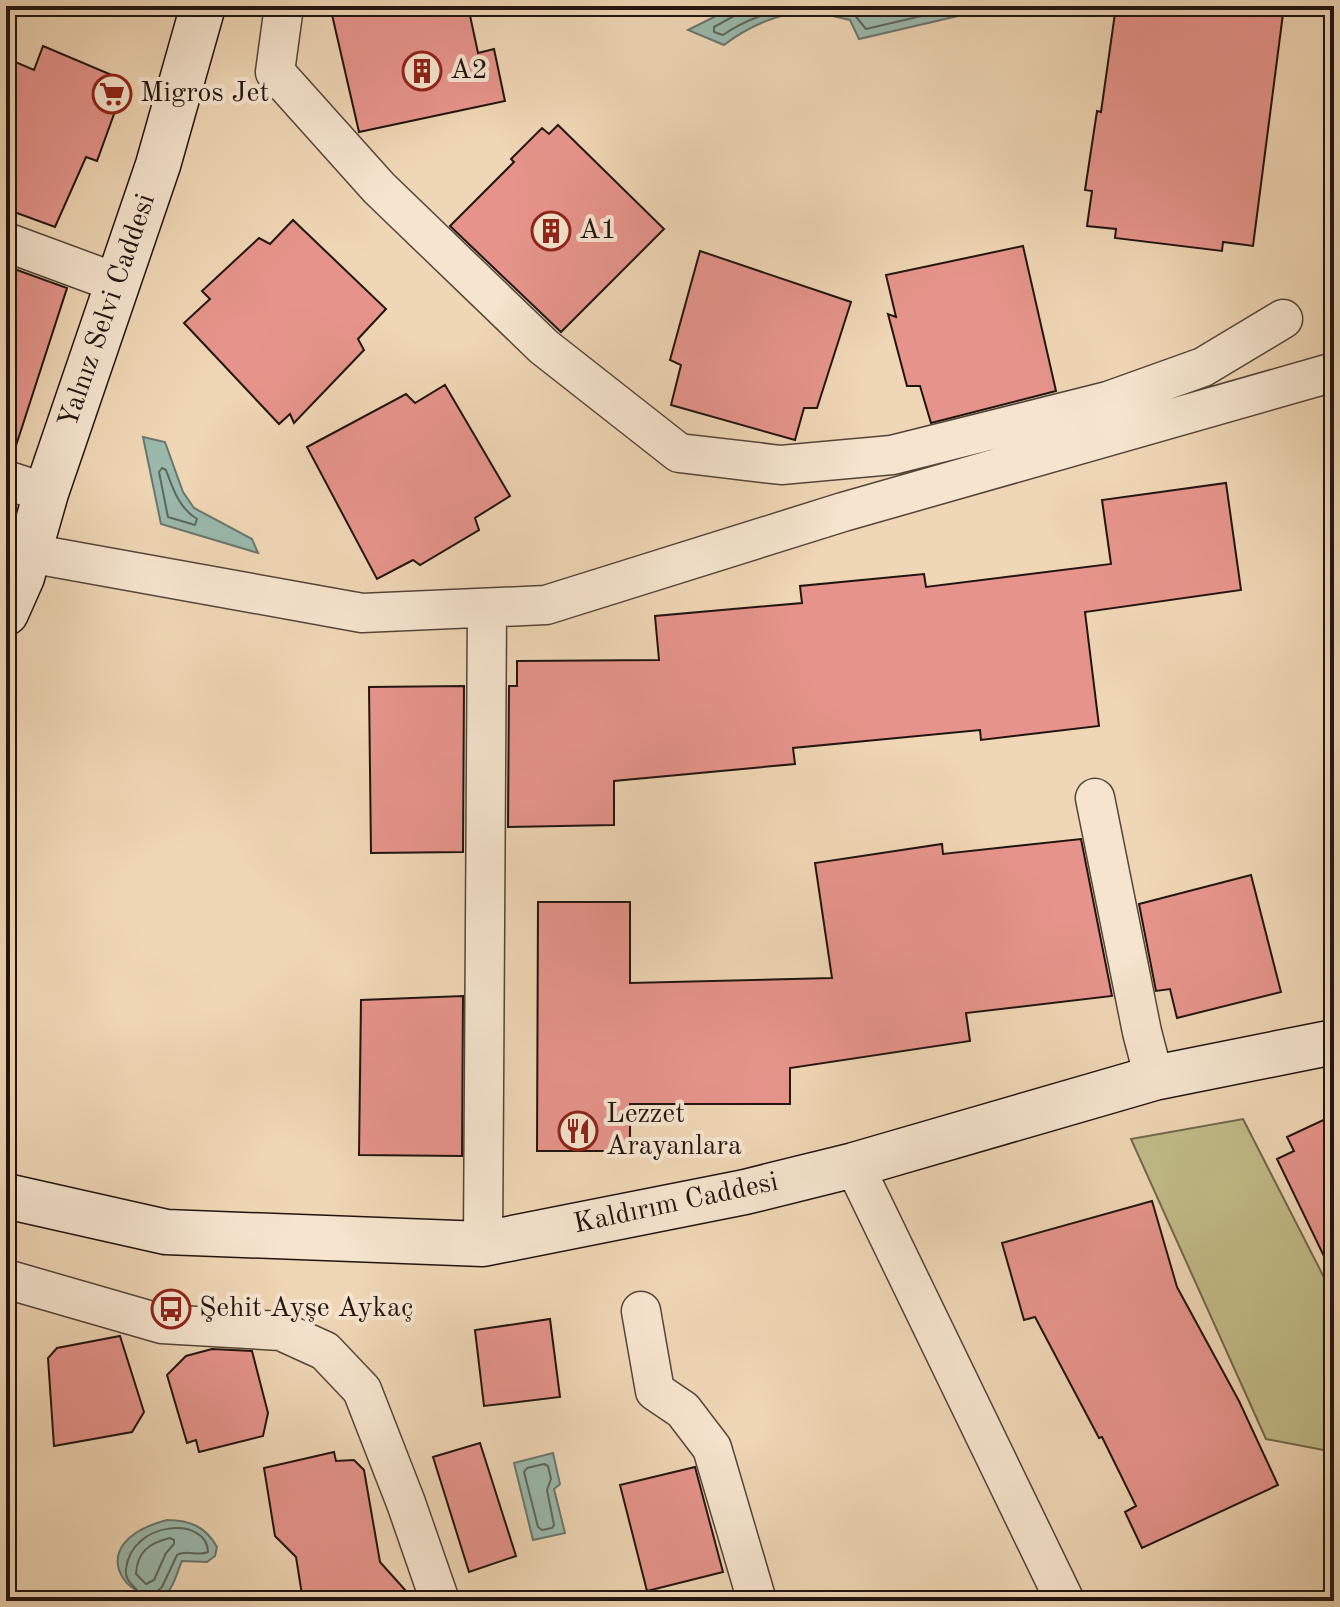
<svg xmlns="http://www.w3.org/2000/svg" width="1340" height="1607" font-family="'Old Standard TT',serif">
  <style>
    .green { fill: #c1bc88; stroke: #71684c; stroke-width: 2 }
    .water { fill: #9ab9ac; stroke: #6a776e; stroke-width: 2 }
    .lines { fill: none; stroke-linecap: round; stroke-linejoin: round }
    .shore { stroke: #5e675e; stroke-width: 2 }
    .building { fill: #e6948b; stroke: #211511; stroke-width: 2 }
    .street-casing { stroke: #54453a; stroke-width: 41 }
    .secondary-casing { stroke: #211511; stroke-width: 47 }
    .street { stroke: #f5e4ce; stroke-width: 38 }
    .secondary { stroke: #f5e4ce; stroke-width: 44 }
    .labels { text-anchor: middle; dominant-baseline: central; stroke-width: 8; stroke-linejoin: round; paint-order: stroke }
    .poi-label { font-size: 28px; fill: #211511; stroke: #f5e4ce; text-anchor: start }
    .street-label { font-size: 28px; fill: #211511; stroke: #f5e4ce }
  </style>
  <rect width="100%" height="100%" fill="#efd6b4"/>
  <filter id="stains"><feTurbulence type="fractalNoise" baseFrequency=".0025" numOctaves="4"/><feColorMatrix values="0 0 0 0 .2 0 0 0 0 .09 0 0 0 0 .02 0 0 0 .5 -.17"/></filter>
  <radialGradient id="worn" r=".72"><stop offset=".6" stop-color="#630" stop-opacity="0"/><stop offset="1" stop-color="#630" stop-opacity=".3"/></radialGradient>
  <path class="green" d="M1243,1119L1334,1297V1452L1266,1439L1131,1139Z"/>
  <path class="water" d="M736,6H979L975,12L859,39L850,20C836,17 820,12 806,12C777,13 746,28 724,45L688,30Z
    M143,437L165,442L183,492L194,508L252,539L258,553L161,524Z
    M553,1453L560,1484L554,1489L565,1533L533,1540L514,1463Z
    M167,1520C190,1520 206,1527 217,1547L215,1556L207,1562L182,1561C177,1571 175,1586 166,1594C128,1607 79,1543 167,1520Z"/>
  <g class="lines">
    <path class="shore" d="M737,6L734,16L714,27V32L723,35C746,19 770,12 797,6
      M817,6L853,13L866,29L964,6
      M162,468L166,470C173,489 179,508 197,519L195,525L168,517L159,472Z
      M544,1464L548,1466L551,1479L547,1490L554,1525L552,1528L542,1530L538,1527L524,1472L527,1468Z
      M170,1538L174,1540V1544L166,1553L154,1580L146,1584L136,1574C137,1552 149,1543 170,1538Z
      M142,1601C141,1587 124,1585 126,1569C131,1521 207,1515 208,1552C198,1557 187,1549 177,1555L162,1587L153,1595V1601"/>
  </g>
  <path class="building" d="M330,6H468L478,53L494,49L505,101L359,132Z
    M1116,6H1284L1253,246L1223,242L1222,251L1115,238L1116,229L1087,226L1092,191L1085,190L1097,111L1101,112Z
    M43,46L126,81L97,161L86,157L55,227L6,209V58L34,70Z
    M558,125L664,229L561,332L450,226L514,162L511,159L542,128L549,134Z
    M293,220L386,309L358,339L364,350L294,423L290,414L279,424L184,323L210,299L202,291L259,238L270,244Z
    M1023,246L1056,391L931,423L920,386H907L888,314L896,317L886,275Z
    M700,251L851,302L817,408H804L795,440L671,405L681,365L670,360Z
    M6,266L67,288L13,455L6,454Z
    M445,385L510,496L475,518L479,530L420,565L413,560L377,579L307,447L406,394L415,403Z
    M1226,483L1241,590L1085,612L1099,726L981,740L980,730L793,748L795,764L614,781V825L508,827L509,686H517V661L659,660L655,616L802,603L800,586L924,574L926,587L1111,564L1102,500Z
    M464,686L463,852L371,853L369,687Z
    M1081,839L1112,996L966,1013L970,1041L790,1068V1104H630V1151H537L538,902H630V983L832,978L815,863L942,844L943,854Z
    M1251,875L1281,992L1177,1018L1170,989L1156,991L1139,904Z
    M463,996L462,1156L359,1155L361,1000Z
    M1334,1115V1277L1277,1159L1294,1151L1287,1137Z
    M1152,1201L1177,1287L1239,1401L1278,1485L1142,1548L1125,1512L1136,1506L1102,1437L1099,1438L1035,1317L1024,1320L1002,1243Z
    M550,1319L560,1397L484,1406L475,1330Z
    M120,1336L144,1412L132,1432L54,1446L48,1358L57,1348Z
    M212,1349L252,1351L268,1413L263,1436L199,1452L196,1440L187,1443L167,1375L186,1356Z
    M480,1443L516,1556L469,1572L433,1457Z
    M334,1452L336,1461L354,1460L364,1470L380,1562L415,1601H303L296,1557L275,1536L264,1468Z
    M695,1467L723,1572L647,1591L620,1485Z"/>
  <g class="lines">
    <g class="street-casing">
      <path id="street" d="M284,6L275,72L379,188L544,347L679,453L781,465L892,455L1108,401L1203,367L1283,319
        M6,242L117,283
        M6,480L46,493
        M29,553L362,613L546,605L843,512L1334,372
        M1095,798L1142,1032L1154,1078
        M854,1165L1065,1601
        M483,1244L487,608
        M6,1279L162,1324L281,1331L325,1351L362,1390L406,1503L440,1601
        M641,1311L655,1391L683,1410L712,1448L757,1601"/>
    </g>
    <g class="secondary-casing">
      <path id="secondary" d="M6,613L22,577L46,493L158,165L203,6
        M6,1196L166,1232L483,1244L745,1192L854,1165L1154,1078L1334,1042"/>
    </g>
    <use href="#street" class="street"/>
    <use href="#secondary" class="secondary"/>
  </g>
  <defs>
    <g id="building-ring" transform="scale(2)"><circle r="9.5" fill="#f5e4ce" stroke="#8f2418" stroke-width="1.5"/><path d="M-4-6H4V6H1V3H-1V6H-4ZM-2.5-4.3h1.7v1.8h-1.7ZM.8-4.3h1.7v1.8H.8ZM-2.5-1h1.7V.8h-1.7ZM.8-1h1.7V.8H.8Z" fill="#8f2418"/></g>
    <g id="supermarket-ring" transform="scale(2)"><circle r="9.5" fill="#f5e4ce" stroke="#8f2418" stroke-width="1.5"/><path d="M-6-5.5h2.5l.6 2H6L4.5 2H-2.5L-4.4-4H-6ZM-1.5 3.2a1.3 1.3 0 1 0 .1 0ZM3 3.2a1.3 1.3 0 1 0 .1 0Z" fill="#8f2418"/></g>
    <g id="restaurant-ring" transform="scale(2)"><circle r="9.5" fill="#f5e4ce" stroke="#8f2418" stroke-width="1.5"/><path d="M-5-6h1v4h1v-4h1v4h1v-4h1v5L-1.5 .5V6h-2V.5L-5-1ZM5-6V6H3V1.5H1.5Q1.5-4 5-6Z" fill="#8f2418"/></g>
    <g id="bus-ring" transform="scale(2)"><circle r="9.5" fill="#f5e4ce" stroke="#8f2418" stroke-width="1.5"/><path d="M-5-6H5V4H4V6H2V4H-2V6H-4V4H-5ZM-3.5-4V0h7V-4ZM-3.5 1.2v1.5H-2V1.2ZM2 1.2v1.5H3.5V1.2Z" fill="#8f2418"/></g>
  </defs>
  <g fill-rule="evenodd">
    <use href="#building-ring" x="422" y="71"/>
    <use href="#supermarket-ring" x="112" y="94"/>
    <use href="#building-ring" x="551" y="231"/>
    <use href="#restaurant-ring" x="578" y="1131"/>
    <use href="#bus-ring" x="171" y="1309"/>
  </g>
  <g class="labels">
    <g class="poi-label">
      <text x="450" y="71">A2</text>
      <text x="140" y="94">Migros Jet</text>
      <text x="579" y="231">A1</text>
      <text x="606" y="1115">Lezzet<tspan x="606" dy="32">Arayanlara</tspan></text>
      <text x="199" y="1309">Şehit Ayşe Aykaç</text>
    </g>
    <g class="street-label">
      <text transform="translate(108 311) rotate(-71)">Yalnız Selvi Caddesi</text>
      <text transform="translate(676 1204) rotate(-12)">Kaldırım Caddesi</text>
    </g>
  </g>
  <rect width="1340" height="1607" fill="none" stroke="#efd6b4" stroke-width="32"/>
  <rect x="8" y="8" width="1324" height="1591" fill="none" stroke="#211511" stroke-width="4"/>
  <rect x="16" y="16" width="1308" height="1575" fill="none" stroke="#211511" stroke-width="2"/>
  <rect width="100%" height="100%" filter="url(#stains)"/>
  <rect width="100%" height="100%" fill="url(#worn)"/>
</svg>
